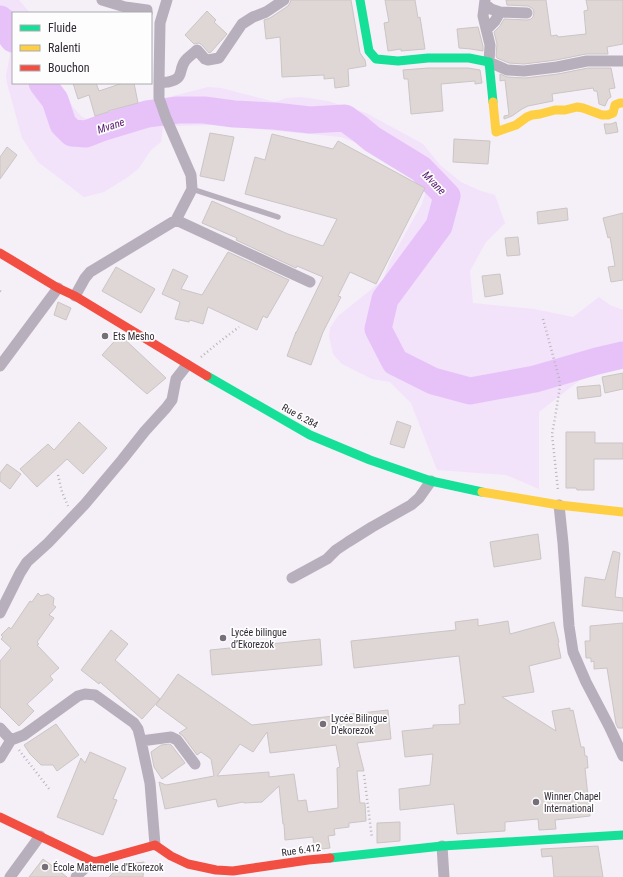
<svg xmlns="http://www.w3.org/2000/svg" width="623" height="877" font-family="'Roboto Condensed',sans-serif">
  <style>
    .green { fill: #f2e2fa }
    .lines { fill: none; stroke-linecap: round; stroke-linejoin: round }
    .river { stroke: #e7c2f9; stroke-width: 27 }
    .building { fill: #ded7d6; stroke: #cbc5c4; fill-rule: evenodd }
    .path { stroke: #bab4bc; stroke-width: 2.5; stroke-dasharray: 1 3; stroke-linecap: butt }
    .lane { stroke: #b7afbb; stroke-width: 5.5 }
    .street { stroke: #b7afbb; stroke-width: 11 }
    .fast { stroke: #16e098; stroke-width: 9 }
    .slow { stroke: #ffcf43; stroke-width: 9 }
    .jam { stroke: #f24e42; stroke-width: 9 }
    .poi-dot { fill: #766f79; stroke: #fdfdfd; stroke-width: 1.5 }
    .labels { text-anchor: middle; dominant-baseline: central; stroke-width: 3.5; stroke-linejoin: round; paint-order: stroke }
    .poi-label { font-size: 10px; fill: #312a34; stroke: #fdfdfd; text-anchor: start }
    .street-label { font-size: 10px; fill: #312a34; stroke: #fdfdfd }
    .water-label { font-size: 11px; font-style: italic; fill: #57186f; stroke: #fdfdfd }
  </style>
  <rect width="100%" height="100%" fill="#f5eff8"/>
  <path class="green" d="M0,0H19L30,13H13V83H59L73,107L82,117L94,121L107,122L169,97L208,87L221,88L275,102L287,98L301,97L328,101L366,113L423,144L440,165L461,182L481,191L495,195L505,223L486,242L470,271L473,303L534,309L573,317L599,297L610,305L623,310V366H612L580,380L539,412V489L506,475L437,470L411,403L390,382L372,379L342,364L333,354L329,336L330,328L338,316L383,280L390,261L422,204L427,187L420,179L393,167L357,143L341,137L214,125L173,126L163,127L161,142L151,150L139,168L128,177L104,192L84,197L38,162L22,138L7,83L6,76L10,55L6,43L0,40Z"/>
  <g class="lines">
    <path class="river" d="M0,19C8,24 8,32 13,39
      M42,83L55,100L63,124L72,133L86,134L104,127L147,114L178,110H204L234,114L274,116L310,120L345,118L360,129L372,139L421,169L447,196L439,226L385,299L378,329L395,362L433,381L470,391L535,379L597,361L623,355"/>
  </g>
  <path class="building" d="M291,0H351L360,53L365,60L366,66L348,69L349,86L335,88L334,78L324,79V75L282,77L280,37L266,39L264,20L270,18L288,6L290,3Z
    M385,0H415L418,18L420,17L425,49L401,51V49L388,51L384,23L389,22Z
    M506,0H546L551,36L557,35L558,37L586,34L584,11L588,10L586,0H623V44L607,47L608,54H586L556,60L524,64L509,63L497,58L496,56L497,44L494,32L500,26L504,19L527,20L531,19L533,17L534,13L533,9L530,7L528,6L507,5Z
    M207,11L216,20L214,22L227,34L211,52L209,53L202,45L199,43L194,44L185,35Z
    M478,27L483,46V51L471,49L459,48L457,29Z
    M428,68H468L480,70L482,83L475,84V81L441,84L443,111L411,114L408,79H404L403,70Z
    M588,68H611L615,88L609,89L611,97L608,99L605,106L599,104L597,91H594L593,88L552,94L553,101L528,106L522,109L512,116L504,119V116L509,115L505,80L500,81V74L507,77L525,78L558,74Z
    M73,83H96L99,91L123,83H134L138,103L108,111V112L95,116L89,95L78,99Z
    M616,122L618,132L606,134L604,124H611Z
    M210,133L234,137L224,181L200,176Z
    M272,134L333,149L338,141L425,188L376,284L350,272L338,296L341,297L323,332L311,365L287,356L296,332V333L323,277L297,266L296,268L236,240L237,238L202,223L212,201L288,234L323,246L337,219L245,194L255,157L265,160Z
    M454,139L490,141L488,164L453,162Z
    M7,147L17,155L0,179V157Z
    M567,208L568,220L538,224L537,212Z
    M623,213V280L611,282L608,267L615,266L610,237L608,238L603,218Z
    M518,237L520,255L507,256L505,238Z
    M228,252L289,280L267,318L263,316L257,330L208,307L203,324L190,320L189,322L175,319L180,302L162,294L173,269L188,276L181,289L202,295Z
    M116,267L155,289L141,313L102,291Z
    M500,274L503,294L485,297L482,276Z
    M58,302L71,308L66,320L54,315Z
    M120,335L166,378L147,394L102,355Z
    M623,373V389L605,393L602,377Z
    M600,385L601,396L578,399L577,387Z
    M397,421L411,426L404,448L390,444Z
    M79,422L107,448L83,474L67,459L37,487L20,469L48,444L54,450Z
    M566,432H595V443H623V459H594V490H577L576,488H566Z
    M7,464L21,474L10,489L0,481V473Z
    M538,534L541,559L494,567L490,542Z
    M613,551L620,553L615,597L623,598V611L582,606L585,577L605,580Z
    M38,593L41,596L48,594L54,598L53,605L56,607L49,615L54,618L37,642L39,644L37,645L59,668L50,676L53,680L27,704L34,711L19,726L0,707V661L11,648L1,639L3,637L1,635L9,627L11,629L30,601L32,602Z
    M478,619V626L508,621L510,634L554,622L559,642L558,643L561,658L529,666L534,692L502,697L556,731L552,711L570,708V711L573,710L581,747H584L585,756H587L588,768H585L590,816L555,820L556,829L539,830L538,819L505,822V831L457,834L454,804L400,810L399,789L430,785L433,754L405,757L402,731L433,728V725L460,724L459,705L465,704L459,656L354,668L351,641L456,630L455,622Z
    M623,623V728H618L616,724L607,668L594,669V661L591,662V658H586L585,641H590V626Z
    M111,630L128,644L115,660L160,699L142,719L100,682L99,684L81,670Z
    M320,639L322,665L212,675L210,650Z
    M178,674L252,725L388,710L391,739L357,743L364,771H357L360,803H365L366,821L349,823V827L334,829L335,835L328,836L330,848L314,850L313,837L285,840L284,824H283L279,786L262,802L244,803L243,802L218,807L216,799L165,809L159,782L166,785L214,776L211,759L201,752L197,755L183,736L179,733L187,728L156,705ZM267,732L270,753L336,745L340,767L337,768L338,808L308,812L306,800L298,801L294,774L269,777V772L217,776L240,744L253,752Z
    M56,724L79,755L57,771L53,765H41L30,754L24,745Z
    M170,744L172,746L185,763L162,779L154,767L151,752L161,745Z
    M90,752L126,768L113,799L117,800L103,835L57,817L81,758L85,763Z
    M400,822V841L377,843V823Z
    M598,846L603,877H554L552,856L542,857L541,849Z
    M43,859L67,877H29Z
    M144,862L143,877H109L121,865Z"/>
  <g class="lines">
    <path class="path" d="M0,291L2,293
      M543,319L559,378L560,386L555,418L552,434L558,490
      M201,357L218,343L239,327
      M58,475L62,492L68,506
      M19,750L50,790
      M364,775L372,838"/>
    <path class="lane" d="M192,189L278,217"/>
    <path class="street" d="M102,0L125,7L147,10V13
      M485,0L483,16L490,45L489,62L507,70L524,71L557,67L587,61H623
      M485,4L491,9L500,12L527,13
      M487,29L495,21L500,12
      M159,81C162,83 164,82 168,82C185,79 178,70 185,61C188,57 193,54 197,50L205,59L208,60L219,58L242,24L253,17L266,12L284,0
      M176,220L310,282
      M75,296L85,278L90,272L176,220L192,189L191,175L166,118L159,98V81L160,23L167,0
      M0,366L58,288
      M559,505L563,543L569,626L573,652L586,682L609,726L623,756
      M292,578L327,559L336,550L348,542L372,527L411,505L419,498L431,481
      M0,613L20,573L27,562L48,543L85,504L122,460L145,431L166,408L172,400L176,379L187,365
      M0,728L11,740L0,758
      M11,740L24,735L78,696L85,694L95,695L134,723L138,729L141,741L171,737L177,740L195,764
      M141,741L150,783L155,845
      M442,846L444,877
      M10,877L40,836
      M76,877C81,871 86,866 94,862"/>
    <path class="fast" d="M360,0L369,51L376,59L398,61L428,58H469L489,62L493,102
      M207,376L310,435L370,460L431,481L482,492
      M330,858L442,846L623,835"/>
    <path class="slow" d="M493,102L496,132L516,125L527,117L532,115L540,114L555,110H565L577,107L583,108L602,115H608L613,113L615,105L620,103H623
      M482,492L559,505L623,512"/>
    <path class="jam" d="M0,253L58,288L75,296L207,376
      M0,817L94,862L155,845L171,856L188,864L216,870L233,871L308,860L330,858"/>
  </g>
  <g class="poi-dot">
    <circle cx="105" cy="336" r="4"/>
    <circle cx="223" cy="638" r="4"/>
    <circle cx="323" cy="724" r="4"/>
    <circle cx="536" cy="802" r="4"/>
    <circle cx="45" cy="867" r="4"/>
  </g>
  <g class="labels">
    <g class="poi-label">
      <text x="113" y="336">Ets Mesho</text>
      <text x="231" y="632">Lycée bilingue<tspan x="231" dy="12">d’Ekorezok</tspan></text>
      <text x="331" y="718">Lycée Bilingue<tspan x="331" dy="12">D'ekorezok</tspan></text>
      <text x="544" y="796">Winner Chapel<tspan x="544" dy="12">International</tspan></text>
      <text x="53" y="867">École Maternelle d'Ekorezok</text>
    </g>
    <g class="street-label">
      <text transform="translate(300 416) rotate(29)">Rue 6.284</text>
      <text transform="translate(301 850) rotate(-8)">Rue 6.412</text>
    </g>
    <g class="water-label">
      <text transform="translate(111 126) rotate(-18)">Mvane</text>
      <text transform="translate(434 183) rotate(46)">Mvane</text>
    </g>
  </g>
  <rect x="12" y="12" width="140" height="72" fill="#fdfdfd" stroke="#aba9ad"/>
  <rect x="20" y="25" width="20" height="6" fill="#16e098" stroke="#aba9ad"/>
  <text x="48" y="32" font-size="12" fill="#312a34">Fluide</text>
  <rect x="20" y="45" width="20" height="6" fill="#ffcf43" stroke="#aba9ad"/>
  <text x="48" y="52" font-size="12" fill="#312a34">Ralenti</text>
  <rect x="20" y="65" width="20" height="6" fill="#f24e42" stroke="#aba9ad"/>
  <text x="48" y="72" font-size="12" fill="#312a34">Bouchon</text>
</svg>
